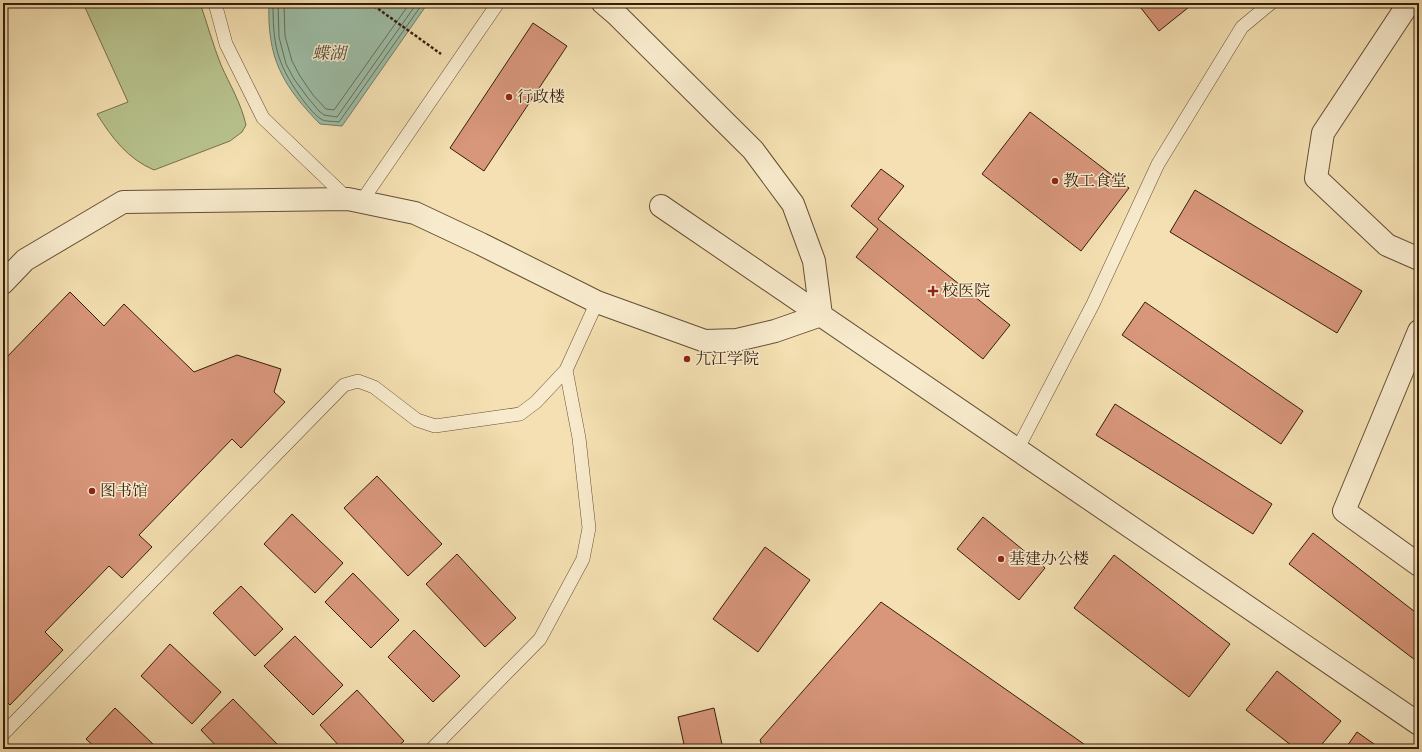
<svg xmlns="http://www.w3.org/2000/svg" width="1422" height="752" font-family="'Libre Bodoni','Noto Serif SC',serif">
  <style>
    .green { fill: #b8c38e; stroke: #76704c }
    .water { fill: #9dbea7; stroke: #737e69 }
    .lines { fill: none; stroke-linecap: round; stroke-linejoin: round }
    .shore { stroke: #696e59; stroke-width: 1 }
    .building { fill: #d8967b; stroke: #351d0b }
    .lane-casing { stroke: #654e35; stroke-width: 14 }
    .street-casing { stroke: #654e35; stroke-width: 24 }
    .path { stroke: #351d0b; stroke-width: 2.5; stroke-dasharray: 3 2; stroke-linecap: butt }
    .lane { stroke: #f8ebcd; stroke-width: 13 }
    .street { stroke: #f8ebcd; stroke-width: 22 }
    .poi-dot { fill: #8f2418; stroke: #f8ebcd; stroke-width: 1.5 }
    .labels { text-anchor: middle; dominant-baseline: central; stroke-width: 3; stroke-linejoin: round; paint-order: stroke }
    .poi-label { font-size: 16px; fill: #351d0b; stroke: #f8ebcd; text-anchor: start }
    .water-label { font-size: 17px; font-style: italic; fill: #544d3a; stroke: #f8ebcd }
  </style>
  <rect width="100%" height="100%" fill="#f4e0b2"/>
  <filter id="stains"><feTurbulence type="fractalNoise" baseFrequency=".005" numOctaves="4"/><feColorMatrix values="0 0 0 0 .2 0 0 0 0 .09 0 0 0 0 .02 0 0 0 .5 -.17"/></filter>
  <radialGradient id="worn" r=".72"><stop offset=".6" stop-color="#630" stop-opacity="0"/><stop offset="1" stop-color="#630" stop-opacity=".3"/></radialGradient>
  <path class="green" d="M83,3H200C207,23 213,45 221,65C230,85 241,103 246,125L242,132L230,141L154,170C128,159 112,138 97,114L128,102Z"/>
  <path class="water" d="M269,3H428L342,126L320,124C282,85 267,58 269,3Z"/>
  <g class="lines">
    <path class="shore" d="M273,3C273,44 276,62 300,96C305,103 314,115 321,119C325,122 334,121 339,122L423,3
      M278,3L279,37L286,64L294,79L308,98L319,111L324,115L337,117L417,3
      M284,3L285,36L292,61L300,76L313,95L326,109L334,110L410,3"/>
  </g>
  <path class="building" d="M1137,3H1194L1159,31Z
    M533,23L567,46L484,171L450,148Z
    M1030,112L1129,188L1081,251L982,174Z
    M881,169L904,186L878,219L1010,325L983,359L856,257L878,229L851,206Z
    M1195,190L1362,291L1337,333L1170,232Z
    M70,292L104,326L124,304L194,372L237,355L281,369L274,392L285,402L241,448L232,439L139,535L152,547L122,578L109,566L45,632L63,650L10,705L3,698V361Z
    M1145,302L1303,411L1281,444L1122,335Z
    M1115,404L1272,504L1253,534L1096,435Z
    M377,476L442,544L408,576L344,508Z
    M292,514L343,563L315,593L264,544Z
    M983,517L1045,568L1019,600L957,549Z
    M1313,533L1419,615V663L1289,564Z
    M765,547L810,580L758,652L713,619Z
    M457,554L516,618L485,647L426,584Z
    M1114,555L1230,644L1189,697L1074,608Z
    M353,573L399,620L371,648L325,602Z
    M241,586L283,629L255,656L213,613Z
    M881,602L1091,749H763L760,740Z
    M414,630L460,676L433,702L388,657Z
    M295,636L343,685L313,715L264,666Z
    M170,644L221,692L192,724L141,676Z
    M1277,671L1341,721L1318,749H1296L1246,710Z
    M357,690L404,741L395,749H342L320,725Z
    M233,699L279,746L276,749H219L201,730Z
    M115,708L155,746L153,749H97L86,739Z
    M714,708L723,749H685L678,717Z
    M1357,732L1381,749H1345Z"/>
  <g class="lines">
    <g class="lane-casing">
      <path id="lane" d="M215,3L226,44L263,118L348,199
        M361,202L498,3
        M1017,450L1093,304L1158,164L1242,27L1271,3
        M3,734L344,385L358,381L374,387L417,420L435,426L520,414L536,402L566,370
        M432,749L540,639L583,559L589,528L579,438L566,370L597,302"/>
    </g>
    <g class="street-casing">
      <path id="street" d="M1409,3L1323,133L1316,178L1387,245L1419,259
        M661,206L1419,724
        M3,283L25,260L123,202L348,199L415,213L481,244L597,302L705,341L737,340L775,331L821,315L814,261L793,204L753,150L617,15L603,3
        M1419,331L1344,511L1419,565"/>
    </g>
    <path class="path" d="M370,3L441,54"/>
    <use href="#lane" class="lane"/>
    <use href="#street" class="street"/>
  </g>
  <g class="poi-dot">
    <circle cx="509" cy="97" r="4"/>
    <circle cx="1055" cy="181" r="4"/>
    <path d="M931 285h4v4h4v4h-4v4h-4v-4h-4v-4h4z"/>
    <circle cx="687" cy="359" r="4"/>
    <circle cx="92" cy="491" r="4"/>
    <circle cx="1001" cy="559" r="4"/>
  </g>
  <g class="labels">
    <g class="poi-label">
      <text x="517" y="97">行政楼</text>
      <text x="1063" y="181">教工食堂</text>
      <text x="942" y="291">校医院</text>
      <text x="695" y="359">九江学院</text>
      <text x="100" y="491">图书馆</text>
      <text x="1009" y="559">基建办公楼</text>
    </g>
    <g class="water-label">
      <text x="329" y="54">蝶湖</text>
    </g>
  </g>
  <rect width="1422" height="752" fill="none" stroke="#f4e0b2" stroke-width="16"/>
  <rect x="4" y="4" width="1414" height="744" fill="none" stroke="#351d0b" stroke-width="2"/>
  <rect x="8" y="8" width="1406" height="736" fill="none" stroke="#351d0b"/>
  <rect width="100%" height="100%" filter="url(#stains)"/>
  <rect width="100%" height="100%" fill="url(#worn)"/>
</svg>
